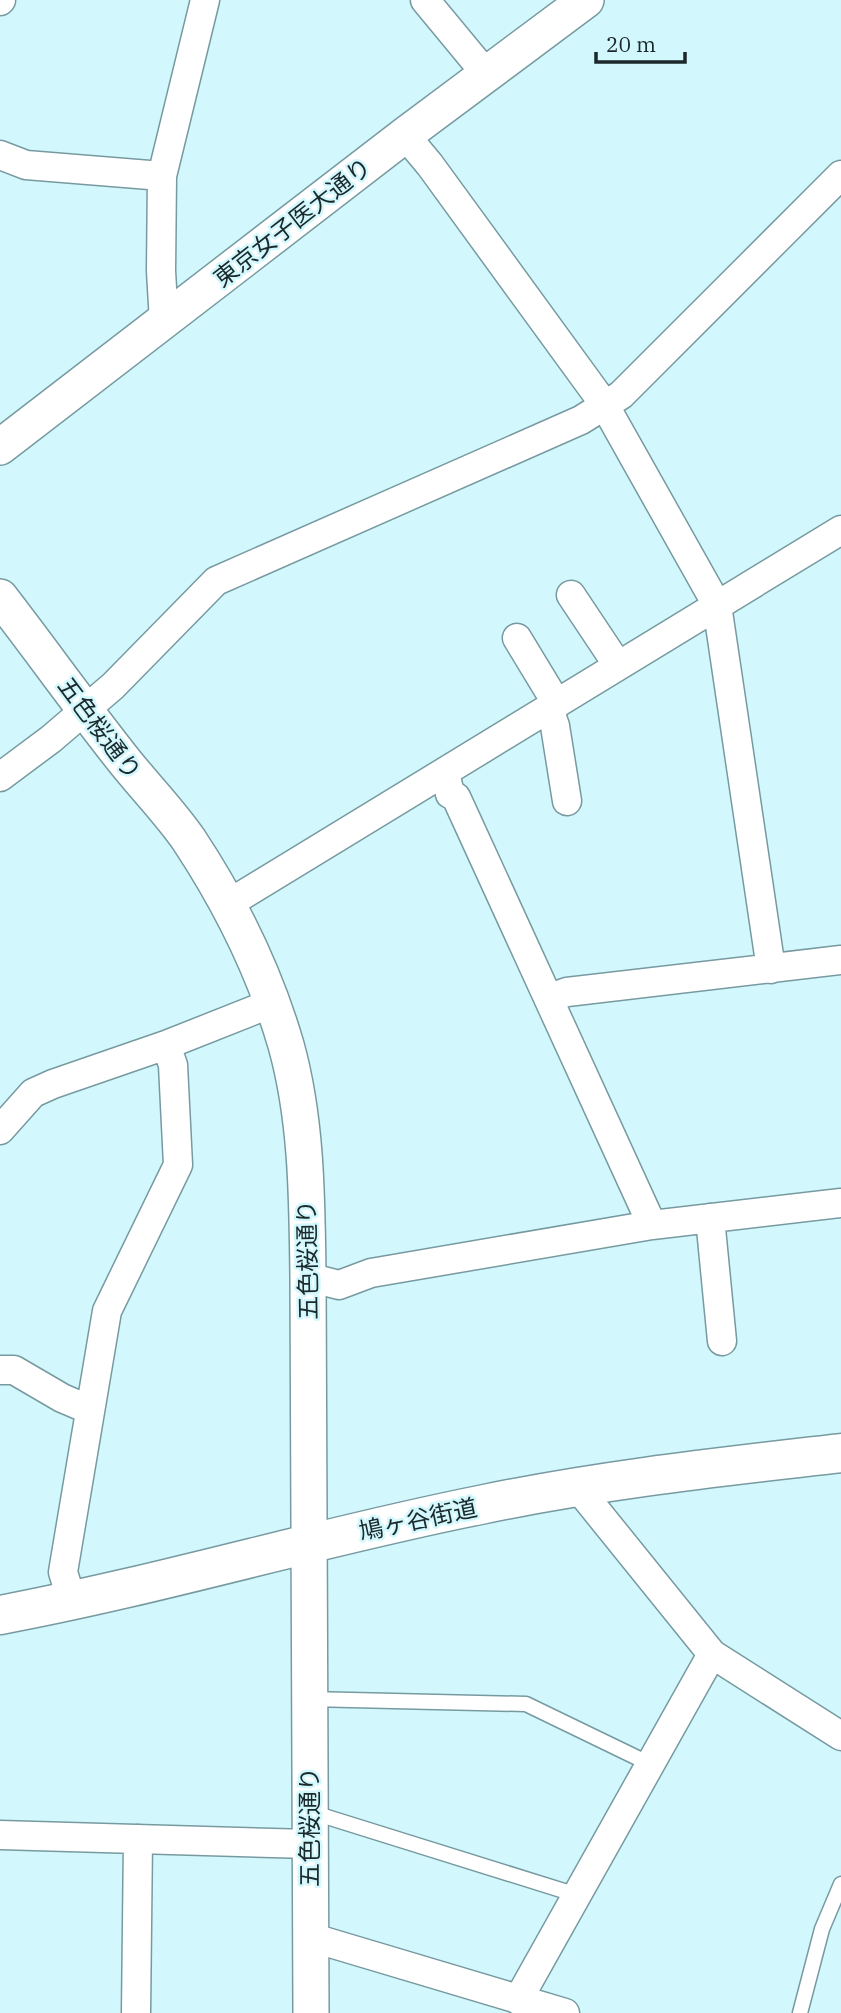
<svg xmlns="http://www.w3.org/2000/svg" width="841" height="2013" font-family="'IBM Plex Serif','Noto Sans JP',serif">
  <style>
    .lines { fill: none; stroke-linecap: round; stroke-linejoin: round }
    .service-casing { stroke: #779aa0; stroke-width: 17 }
    .minor-casing { stroke: #779aa0; stroke-width: 31 }
    .tertiary-casing { stroke: #779aa0; stroke-width: 38 }
    .secondary-casing { stroke: #779aa0; stroke-width: 41 }
    .service { stroke: #fff; stroke-width: 14 }
    .minor { stroke: #fff; stroke-width: 28 }
    .tertiary { stroke: #fff; stroke-width: 35 }
    .secondary { stroke: #fff; stroke-width: 38 }
    .labels { text-anchor: middle; dominant-baseline: central; stroke-width: 5; stroke-linejoin: round; paint-order: stroke }
    .street-label { font-size: 24px; fill: #1b292b; stroke: #d2f8fe }
  </style>
  <rect width="100%" height="100%" fill="#d2f8fe"/>
  <g class="lines">
    <g class="service-casing">
      <path id="service" d="M309,1699L526,1704L650,1764
        M311,1812L577,1895
        M800,2013L822,1929L841,1884"/>
    </g>
    <g class="minor-casing">
      <path id="minor" d="M425,0L487,75
        M0,1L1,0
        M405,135L430,165L604,404L717,605L771,969
        M0,155L26,165L162,176
        M164,322L161,271L162,176L205,0
        M571,595L617,664
        M517,638L557,704
        M549,709L555,726L567,801
        M445,772L450,794L456,797L652,1225
        M0,777L51,739L113,686L216,581L581,420L621,395L841,175
        M228,904L841,530
        M549,998L567,992L841,960
        M0,1130L33,1093L53,1084L166,1045L272,1003
        M710,1218L722,1341
        M308,1277L339,1285L371,1273L652,1225L841,1203
        M0,1370H14L62,1398L90,1410
        M578,1488L712,1654L841,1736
        M72,1602L63,1572L107,1311L178,1165L173,1065L166,1045
        M0,1835L309,1844
        M310,1937L565,2013
        M518,2000L712,1654
        M136,2013L138,1839"/>
    </g>
    <g class="tertiary-casing">
      <path id="tertiary" d="M0,447L405,135L586,0
        M0,597C41,650 80,705 122,758C143,785 169,811 189,840C230,902 265,973 286,1045C307,1120 307,1200 308,1277L311,2013"/>
    </g>
    <g class="secondary-casing">
      <path id="secondary" d="M0,1615C161,1585 319,1537 480,1505C599,1480 720,1467 841,1453"/>
    </g>
    <use href="#service" class="service"/>
    <use href="#minor" class="minor"/>
    <use href="#tertiary" class="tertiary"/>
    <use href="#secondary" class="secondary"/>
  </g>
  <g class="labels">
    <g class="street-label">
      <text transform="translate(292 222) rotate(-38)">東京女子医大通り</text>
      <text transform="translate(100 728) rotate(53)">五色桜通り</text>
      <text transform="translate(307 1260) rotate(-91)">五色桜通り</text>
      <text transform="translate(418 1519) rotate(-12)">鳩ヶ谷街道</text>
      <text transform="translate(309 1827) rotate(-90)">五色桜通り</text>
    </g>
  </g>
  <path d="M596 52v10h89v-10" fill="none" stroke="#1b292b" stroke-width="3.5"/>
  <text x="606" y="52" font-size="21" fill="#1b292b" stroke="#d2f8fe" stroke-width="5" paint-order="stroke">20 m</text>
</svg>
